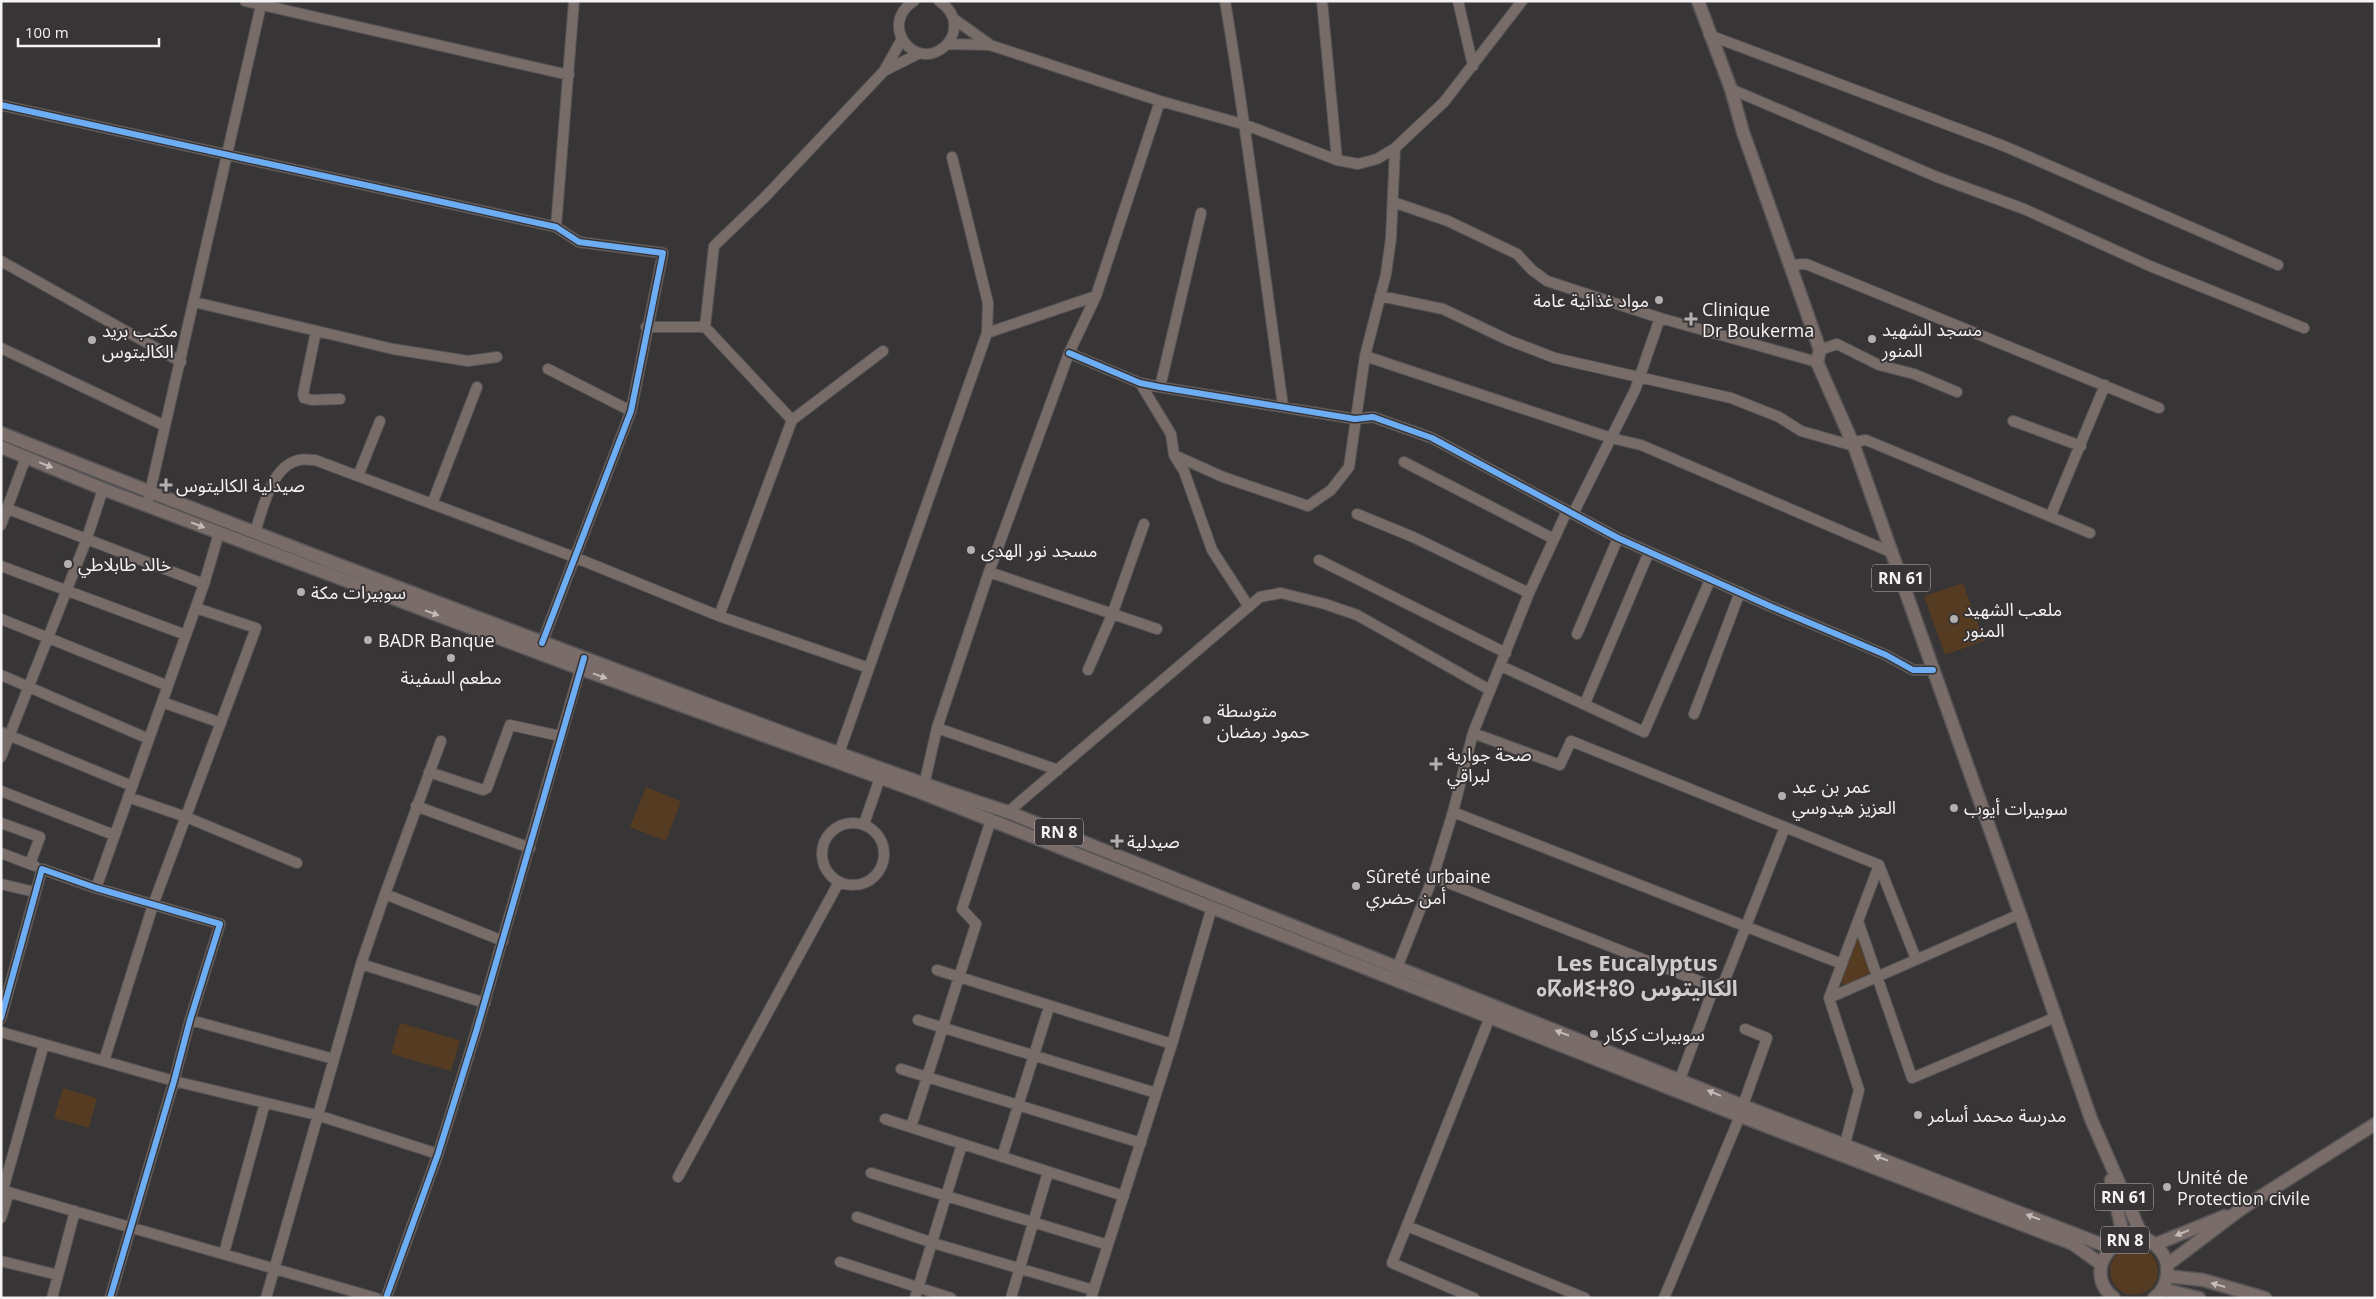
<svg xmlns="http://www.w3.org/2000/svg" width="2376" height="1299" font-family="'Open Sans','Noto Sans Arabic','Noto Sans Tifinagh',sans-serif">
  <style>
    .green { fill: #543b21 }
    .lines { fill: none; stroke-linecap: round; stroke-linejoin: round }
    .minor-casing { stroke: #555354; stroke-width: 12 }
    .major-casing { stroke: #555354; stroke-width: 15 }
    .minor { stroke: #786c69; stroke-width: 10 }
    .major { stroke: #796c69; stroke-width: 12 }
    .cycleway-casing { stroke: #383435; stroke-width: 9 }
    .cycleway { stroke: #6dadf4; stroke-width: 6 }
    .oneway { fill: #c3bcbb }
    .poi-dot { fill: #b2b0b0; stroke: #383435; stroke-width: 2 }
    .labels { text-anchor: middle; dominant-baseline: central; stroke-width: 4; stroke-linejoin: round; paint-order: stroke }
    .shield { fill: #383435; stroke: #bcb9b9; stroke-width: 1 }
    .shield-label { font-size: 16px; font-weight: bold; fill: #f4f2f2 }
    .poi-label { font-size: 18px; fill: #f4f2f2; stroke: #383435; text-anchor: start }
    .district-label { font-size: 22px; font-weight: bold; fill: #d0cbcc; stroke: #383435 }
  </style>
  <rect width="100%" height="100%" fill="#373536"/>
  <path class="green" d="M1963,583L1984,641L1945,655L1924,596Z
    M646,787L681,801L666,841L630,827Z
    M1857,937L1870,973L1845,985L1839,981Z
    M400,1023L460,1040L451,1071L391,1054Z
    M63,1088L97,1098L89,1128L54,1118Z
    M2110 1271a24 24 0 1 1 48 0a24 24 0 1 1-48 0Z"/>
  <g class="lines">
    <g class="minor-casing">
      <path id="minor" d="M245,1L569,75
        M914,1C878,24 914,72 944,47C950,42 954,34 954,27C955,16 948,7 939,1
        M1225,1C1248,136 1264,271 1283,406
        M1322,1L1337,160
        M1458,1L1473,66
        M954,19L989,44
        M1709,35L2004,146L2278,265
        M948,44L990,45L1160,101L1246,125L1337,160L1358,164L1377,159L1395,148L1444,102L1522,1
        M884,71L920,53
        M1731,89L1937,177L2024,209L2150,266L2304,328
        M1,105L556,227L579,242L663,253L631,411L542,643
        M1393,202L1448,221L1517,254L1532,270L1547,281L1660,318L1817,362
        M556,227L574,1
        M1,261L181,362
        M1790,265L1806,264L2159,408
        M1380,296L1443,309L1508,340L1555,358L1731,398L1779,417L1801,431L1854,446
        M194,302L393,349L468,361L497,357
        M646,327H705L714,246L765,197L884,71L902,39
        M705,327L792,420L719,616
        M316,331L303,394L304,398L312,400L340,399
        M987,333L1096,296
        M1,348L165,426
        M1820,350L1837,344L1879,365L1914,374L1957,392
        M1069,353L1140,383L1160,387L1355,419L1373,417L1432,438L1618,538L1772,607L1886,655L1913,670H1933
        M1365,356L1611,438L1641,445L1893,553
        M548,369L631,411
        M1140,383L1171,434L1174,455L1184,471L1212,550L1249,607
        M1160,387L1201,213
        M792,420L883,351
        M2013,421L2081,446
        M1852,442L1866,440L2090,533
        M1174,455L1223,477L1308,506L1331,490L1349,467L1365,356L1386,274L1391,238L1395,148
        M1404,462L1554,539
        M358,476L380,421
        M432,504L477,387
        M147,505L262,1
        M8,509L204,584
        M1357,514L1413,537L1529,593
        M1573,514L1635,390L1660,318
        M2051,515L2105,385
        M1,525L26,457
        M255,532C263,509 271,466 299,460C304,459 310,460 315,460L574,557L719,616L869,668
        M1319,560L1506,653
        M1,566L186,635
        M989,572L1157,629
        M1,619L168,686
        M1577,634L1618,538
        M1501,666L1644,732L1710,580
        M1088,670L1112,615L1144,524
        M1,675L149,739
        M162,702L221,723
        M1585,703L1649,552
        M1694,714L1740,592
        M937,728L1058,770
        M1,732L132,786
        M1473,733L1560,765L1571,741L1879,865L1916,959
        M839,753L987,333L988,303L952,157
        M1,757L86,541L103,489
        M429,772L483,790L487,788L510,725L560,736
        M920,788L924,785L937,728L989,572L1069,353L1096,296L1160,101
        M1,791L114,835
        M128,797L186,817L297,863
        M416,806L530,848
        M1008,812L1260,597L1281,593L1325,604L1357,615L1490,690
        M1453,812L1842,964
        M822 854a31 31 0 1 1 62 0a31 31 0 1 1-62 0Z
        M1,823L40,837L30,864
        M864,824L880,778
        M1,853L35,866
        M1433,877L1714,987L1724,982L1785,827
        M1,884L35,892
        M96,888L204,584L219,533
        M385,894L503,941
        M1858,921L1912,1078L2056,1017
        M361,964L485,1003
        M937,970L1172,1044
        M1395,973L1433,877L1453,812L1473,733L1529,593L1567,511
        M1829,998L2020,914
        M1,1018L42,869L96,888L220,924L190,1020L174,1081L110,1298
        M190,1020L334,1059
        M918,1020L1156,1093
        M1,1032L174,1081L317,1115L438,1154
        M104,1061L153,905L256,628L196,608
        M901,1069L1141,1143
        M1680,1079L1714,987
        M1743,1105L1767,1038L1745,1029
        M885,1119L1124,1196
        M911,1127L976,924L962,909L991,820
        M1845,1144L1859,1090L1829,998L1879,865
        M1002,1157L1049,1007
        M871,1173L1108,1245
        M678,1177L839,882
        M1,1190L376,1298
        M3,1190L44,1044
        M857,1217L933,1243L1093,1290
        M1,1218L9,1192
        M1407,1226L1585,1298
        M224,1253L265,1103
        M1,1261L58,1275
        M840,1262L951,1298
        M52,1298L75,1211
        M266,1298L361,964L385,894L441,741
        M386,1298L438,1154L476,1032L582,663
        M915,1298L962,1144
        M1011,1298L1048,1172
        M1091,1298L1172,1044L1212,907
        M1474,1298L1392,1263L1490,1017
        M1664,1298L1740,1116"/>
    </g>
    <g class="major-casing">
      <path id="major" d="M1698,1L1731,89L1743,132L1820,350L1817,362L1854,446L2020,914L2091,1119L2143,1238
        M1,433C207,515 414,594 622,672C750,720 878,770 1008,812L1754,1110L2111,1248
        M1,447L103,489L581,669L917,791L1740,1116L2073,1244L2101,1264
        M2111,1180L2124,1240
        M2156,1244L2225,1216
        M2167,1265L2241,1209L2375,1124
        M2167,1276L2203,1280L2265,1298
        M2162,1289L2199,1298
        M2114,1298C2074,1266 2132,1213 2160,1250C2164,1255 2167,1261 2167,1267C2168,1279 2164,1291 2154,1298"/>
    </g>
    <use href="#minor" class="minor"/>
    <use href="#major" class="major"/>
    <g class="cycleway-casing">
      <path id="cycleway" d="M1,105L556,227L579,242L663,253L631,411L542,643
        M1069,353L1140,383L1160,387L1355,419L1373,417L1432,438L1618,538L1772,607L1886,655L1913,670H1933
        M1,1018L42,869L96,888L220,924L190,1020L174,1081L110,1298
        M386,1298L438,1154L476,1032L584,658"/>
    </g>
    <use href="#cycleway" class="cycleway"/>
  </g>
  <defs><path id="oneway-solid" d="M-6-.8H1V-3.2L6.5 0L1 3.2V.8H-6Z" transform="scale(1.25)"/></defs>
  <g class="oneway">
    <use href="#oneway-solid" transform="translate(46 465) rotate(22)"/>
    <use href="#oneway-solid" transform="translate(198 525) rotate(21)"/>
    <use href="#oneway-solid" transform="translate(432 613) rotate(20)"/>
    <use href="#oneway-solid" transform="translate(600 676) rotate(20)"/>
    <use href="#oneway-solid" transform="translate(1562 1033) rotate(-159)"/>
    <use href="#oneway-solid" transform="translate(1714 1093) rotate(-158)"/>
    <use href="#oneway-solid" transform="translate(1881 1158) rotate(-159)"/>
    <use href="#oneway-solid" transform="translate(2033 1217) rotate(-159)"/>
    <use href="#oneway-solid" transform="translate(2182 1233) rotate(158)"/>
    <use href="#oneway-solid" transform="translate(2218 1285) rotate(-164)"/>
  </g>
  <g class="poi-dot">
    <circle cx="1659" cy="300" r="5"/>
    <path d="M1688.5 311.5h5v5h5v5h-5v5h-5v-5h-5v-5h5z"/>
    <circle cx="1872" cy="339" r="5"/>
    <circle cx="92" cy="340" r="5"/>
    <path d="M163.5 477.5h5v5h5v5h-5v5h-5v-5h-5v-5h5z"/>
    <circle cx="971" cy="550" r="5"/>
    <circle cx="68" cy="564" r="5"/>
    <circle cx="301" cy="592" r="5"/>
    <circle cx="1954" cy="619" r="5"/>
    <circle cx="368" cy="640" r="5"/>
    <circle cx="451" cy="658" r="5"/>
    <circle cx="1207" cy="720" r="5"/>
    <path d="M1433.5 756.5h5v5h5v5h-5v5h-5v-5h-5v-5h5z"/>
    <circle cx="1782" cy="796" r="5"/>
    <circle cx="1954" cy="808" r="5"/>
    <path d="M1114.5 833.5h5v5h5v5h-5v5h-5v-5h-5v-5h5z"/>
    <circle cx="1356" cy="886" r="5"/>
    <circle cx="1594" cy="1034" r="5"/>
    <circle cx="1918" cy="1115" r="5"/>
    <circle cx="2167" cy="1187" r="5"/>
  </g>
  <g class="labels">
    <g class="shield">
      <rect x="1872" y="564.5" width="58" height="27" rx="4"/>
      <rect x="1035" y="818.5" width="48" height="27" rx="4"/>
      <rect x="2095" y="1183.5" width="58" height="27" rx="4"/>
      <rect x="2101" y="1226.5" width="48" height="27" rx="4"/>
    </g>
    <g class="shield-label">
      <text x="1901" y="578">RN 61</text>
      <text x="1059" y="832">RN 8</text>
      <text x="2124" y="1197">RN 61</text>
      <text x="2125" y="1240">RN 8</text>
    </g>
    <g class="poi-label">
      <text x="1649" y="300" text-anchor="end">مواد غذائية عامة</text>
      <text x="1702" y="309">Clinique<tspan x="1702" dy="21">Dr Boukerma</tspan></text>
      <text x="1882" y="329">مسجد الشهيد<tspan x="1882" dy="21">المنور</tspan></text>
      <text x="102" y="330">مكتب بريد<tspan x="102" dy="21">الكاليتوس</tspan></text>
      <text x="176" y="485">صيدلية الكاليتوس</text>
      <text x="981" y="550">مسجد نور الهدى</text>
      <text x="78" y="564">خالد طابلاطي</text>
      <text x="311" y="592">سوبيرات مكة</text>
      <text x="1964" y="609">ملعب الشهيد<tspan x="1964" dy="21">المنور</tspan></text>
      <text x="378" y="640">BADR Banque</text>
      <text x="451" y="677" text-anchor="middle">مطعم السفينة</text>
      <text x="1217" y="710">متوسطة<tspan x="1217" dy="21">حمود رمضان</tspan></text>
      <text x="1447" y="754">صحة جوارية<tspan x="1447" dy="21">لبراقي</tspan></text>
      <text x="1792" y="786">عمر بن عبد<tspan x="1792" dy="21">العزيز هيدوسي</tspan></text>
      <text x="1964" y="808">سوبيرات أيوب</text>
      <text x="1127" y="841">صيدلية</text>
      <text x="1366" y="876">Sûreté urbaine<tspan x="1366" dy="21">أمن حضري</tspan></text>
      <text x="1604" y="1034">سوبيرات كركار</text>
      <text x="1928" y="1115">مدرسة محمد أسامر</text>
      <text x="2177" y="1177">Unité de<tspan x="2177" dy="21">Protection civile</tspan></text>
    </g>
    <g class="district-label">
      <text x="1637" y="962">Les Eucalyptus<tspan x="1637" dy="25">ⴰⴽⴰⵍⵉⵜⵓⵙ الكاليتوس</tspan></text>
    </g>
  </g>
  <rect width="2376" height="1299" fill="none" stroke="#f4f2f2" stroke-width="5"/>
  <path d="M18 38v8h141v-8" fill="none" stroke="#f4f2f2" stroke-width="2.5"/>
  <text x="25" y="38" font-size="15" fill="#f4f2f2" stroke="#383435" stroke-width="4" paint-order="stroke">100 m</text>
</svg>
